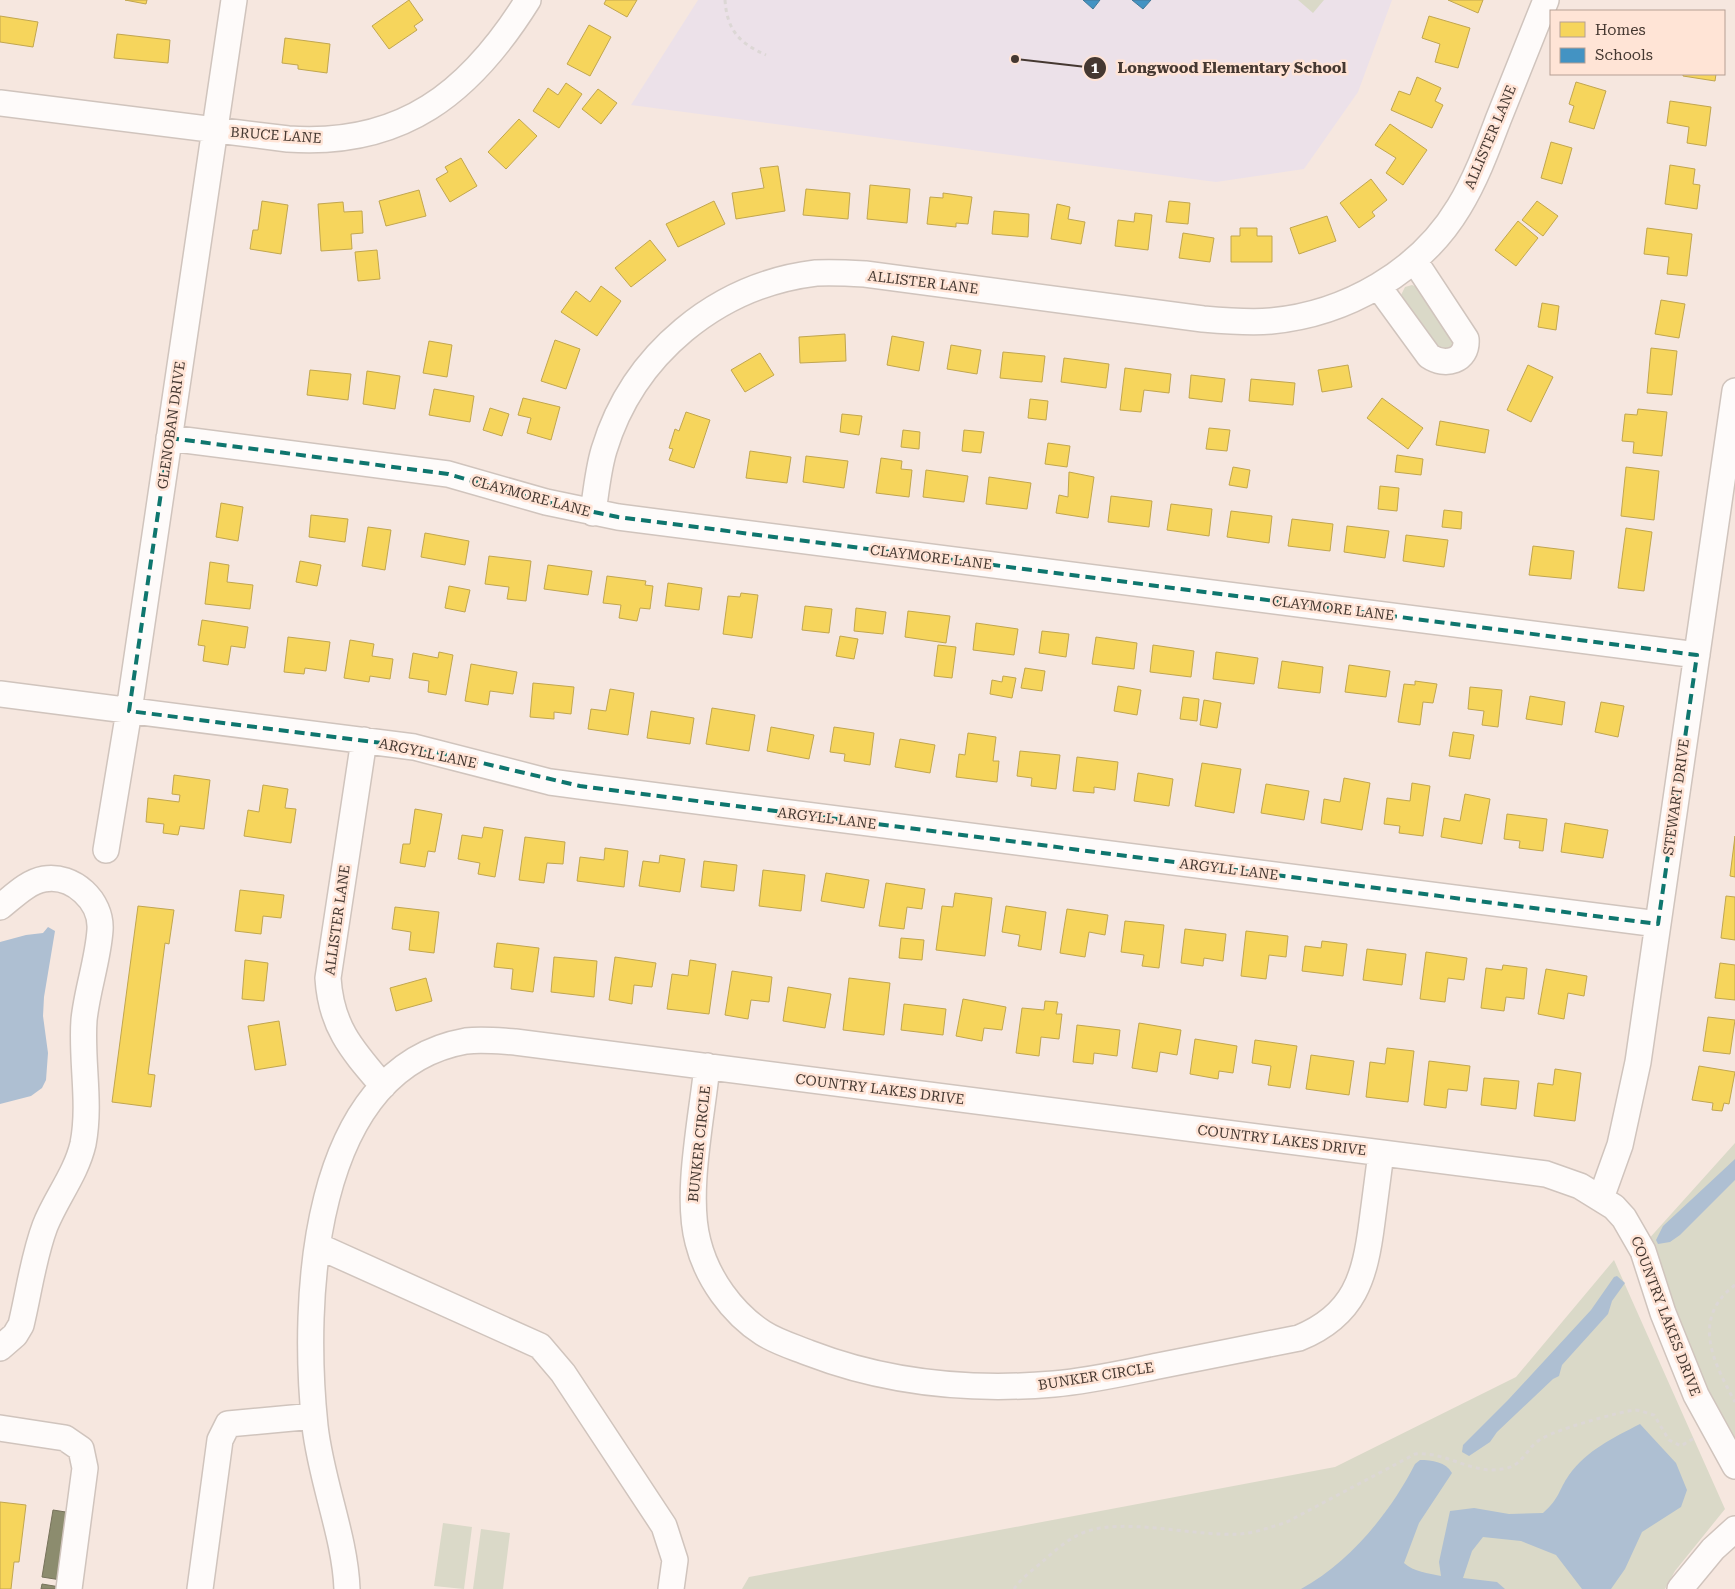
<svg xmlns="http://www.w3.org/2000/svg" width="1735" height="1589" font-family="'Roboto Serif',serif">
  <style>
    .education { fill: #ece1e9 }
    .green { fill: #dad9c8 }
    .water { fill: #aebfd2 }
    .homes { fill: #f6d55c; stroke: #c1a64f }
    .schools { fill: #4393c3; stroke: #447897 }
    .industry { fill: #8c8c6e; stroke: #77735c }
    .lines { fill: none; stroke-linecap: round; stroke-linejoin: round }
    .minor-casing { stroke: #d0c4bd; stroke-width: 28 }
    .path { stroke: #dcd7d5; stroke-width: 3; stroke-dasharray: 4 4; stroke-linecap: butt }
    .minor { stroke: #fefbfa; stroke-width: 25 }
    .marked { fill: none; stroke: #0f766e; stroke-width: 4; stroke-dasharray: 10 6; stroke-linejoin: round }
    .labels { text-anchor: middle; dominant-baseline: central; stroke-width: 5; stroke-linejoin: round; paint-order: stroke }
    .street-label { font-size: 14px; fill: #453831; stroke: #ffe4d6 }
    .leader { fill: none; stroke: #453831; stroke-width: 2 }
    .callout-dot { fill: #453831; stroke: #ffe4d6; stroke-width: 2 }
    .mark-label { font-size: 15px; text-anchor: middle; font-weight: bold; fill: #fff }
    .callout-label { font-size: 15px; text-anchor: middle; font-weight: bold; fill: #453831; stroke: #ffe4d6; stroke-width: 5; stroke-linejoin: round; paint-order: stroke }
  </style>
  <rect width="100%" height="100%" fill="#f6e7df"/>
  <path class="education" d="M698,0H1392L1358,92L1304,169L1216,182L631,105Z"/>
  <path class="green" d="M1298,0H1324L1313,13Z
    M1412,285L1417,287L1456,338L1453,349L1440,351L1400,297L1405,287Z
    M1735,1143V1440L1699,1377L1646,1242Z
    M1614,1260L1725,1509L1675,1571L1665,1589H742L749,1577L1335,1467L1516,1377Z
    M443,1523L472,1527L464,1589L434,1586Z
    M481,1529L510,1533L503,1589H473Z"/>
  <path class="water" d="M48,927L55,931L44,997L43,1016L48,1053L46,1080L42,1088L31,1096L0,1104V942L26,935L43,933Z
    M1735,1159V1180L1680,1235L1670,1242L1658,1244L1656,1240L1663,1226Z
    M1617,1276L1625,1283L1612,1301L1608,1314L1562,1365L1559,1376L1553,1379L1497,1432L1490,1442L1469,1456L1462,1452L1463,1445L1508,1400L1591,1310L1614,1277Z
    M1640,1424L1676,1463L1687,1490L1681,1507L1642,1532L1625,1569L1611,1589H1582L1556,1555L1521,1541L1483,1537L1472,1551L1463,1578L1497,1582L1505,1589H1301C1350,1562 1390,1513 1415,1464L1420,1460C1432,1460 1446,1462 1452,1473L1419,1523L1404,1563C1414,1572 1428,1573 1441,1576L1439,1562L1450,1511L1474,1508L1509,1514L1543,1513C1560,1498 1558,1491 1569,1475C1587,1450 1613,1438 1640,1424Z"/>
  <path class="homes" d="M125,0H147L146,4Z
    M409,0L423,20L414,26L417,30L389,49L372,26Z
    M606,0H637L627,17L604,4Z
    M1448,0H1483L1478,13Z
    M0,16L38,22L33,47L0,42Z
    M1429,16L1470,28L1458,68L1435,62L1440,44L1422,38Z
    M589,25L611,37L590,76L567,64Z
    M117,34L170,40L168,63L114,58Z
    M285,38L330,44L327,73L298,69V65L282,63Z
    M1683,74H1716L1715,81L1683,76Z
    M1417,77L1441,88L1435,101L1443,105L1432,128L1391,110L1399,91L1410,95Z
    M1576,82L1606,91L1594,129L1569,122L1574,106L1569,104Z
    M566,83L582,94L559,128L533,111L548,88L558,95Z
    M598,89L617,103L601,124L582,109Z
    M1670,101L1711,107L1706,146L1687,143L1689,127L1667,123Z
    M519,119L537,136L506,169L488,152Z
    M1390,124L1427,150L1403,185L1386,173L1396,158L1375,145Z
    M1551,142L1572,148L1562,184L1541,178Z
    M461,158L477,186L450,202L436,179L448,172L445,167Z
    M1670,165L1695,169L1693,184L1700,185L1697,209L1665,204Z
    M778,166L785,211L736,219L732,193L764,188L760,168Z
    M1371,179L1387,200L1372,212L1375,216L1359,228L1340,203Z
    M870,185L910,189L907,223L867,219Z
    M806,189L850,193L848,219L803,215Z
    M419,190L426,216L386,226L379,201Z
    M943,193L972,197L968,224L956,223V227L927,224L930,197L943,198Z
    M262,201L288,205L281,254L250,249L253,230H258Z
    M714,201L725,224L678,247L666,224Z
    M1169,201L1190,203L1188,224L1166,222Z
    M1537,201L1558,216L1543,236L1522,220Z
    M343,202L344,212L362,211L363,233L351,234L352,249L321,251L318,204Z
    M1057,204L1070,207L1068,219L1085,222L1081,244L1051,239Z
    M994,211L1029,214L1028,237L992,234Z
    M1135,213L1152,215L1148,250L1115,246L1118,220L1134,222Z
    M1327,216L1336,241L1299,254L1290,228Z
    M1518,221L1538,238L1516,266L1495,250Z
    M1240,228H1257V236H1272V262H1231V236H1240Z
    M1647,228L1692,234L1687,276L1667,274L1669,257L1644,254Z
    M1183,233L1214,238L1210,262L1179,258Z
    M650,240L666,260L631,287L615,268Z
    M377,250L380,279L358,281L355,252Z
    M601,286L621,301L597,336L561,312L576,291L590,302Z
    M1661,300L1685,304L1679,338L1655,334Z
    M1542,303L1559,306L1556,330L1538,327Z
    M845,334L846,361L800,363L799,337Z
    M892,336L924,342L919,371L887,365Z
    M555,340L580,349L566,389L541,381Z
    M429,341L452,345L447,377L423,373Z
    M951,345L981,350L977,374L947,369Z
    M1651,348L1677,351L1672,395L1647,393Z
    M1003,352L1045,356L1042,382L1000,378Z
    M760,353L774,375L745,392L731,370Z
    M1064,358L1109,364L1106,388L1061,382Z
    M1348,365L1352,387L1322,392L1318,370Z
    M1528,365L1553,377L1531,422L1507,410Z
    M1125,368L1171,374L1169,393L1144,390L1141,412L1120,410Z
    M310,370L351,374L348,400L307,395Z
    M367,371L400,376L395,409L363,404Z
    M1191,375L1225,379L1222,402L1189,398Z
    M1251,379L1295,383L1293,405L1249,401Z
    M434,389L474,396L470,422L429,415Z
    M523,398L560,407L551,440L527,433L531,418L518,415Z
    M1382,398L1423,428L1408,449L1367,418Z
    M1030,399L1048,401L1046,420L1028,418Z
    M490,408L509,414L502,436L483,430Z
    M1638,409L1667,412L1662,456L1633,453L1634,442L1622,441L1625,414L1637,415Z
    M686,412L710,420L694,468L669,460L673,449L669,448L675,429L679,431Z
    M842,414L862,416L859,435L840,432Z
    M1440,421L1489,430L1485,453L1436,445Z
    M1209,428L1230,430L1227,451L1206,449Z
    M903,430L920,432L919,449L901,447Z
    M964,430L984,432L981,453L962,451Z
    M1048,443L1070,446L1067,467L1045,464Z
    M750,451L791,457L787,483L746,478Z
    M1397,455L1423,459L1421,475L1395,472Z
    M806,456L848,461L844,488L803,482Z
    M881,458L902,461L901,469L912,470L909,497L876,493Z
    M1233,467L1250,470L1247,488L1229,485Z
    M1626,467L1659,471L1654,520L1621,516Z
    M926,470L968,476L964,502L923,497Z
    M1069,472L1094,477L1088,518L1056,513L1059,495L1068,497Z
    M989,477L1031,483L1027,509L986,504Z
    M1380,486L1399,488L1397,511L1378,509Z
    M1111,496L1152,501L1149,527L1108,522Z
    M221,503L243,507L238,541L216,537Z
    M1171,504L1212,509L1209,536L1167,530Z
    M1444,510L1462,512L1461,529L1442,527Z
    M1231,511L1272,516L1269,543L1227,537Z
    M311,515L348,519L345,542L309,537Z
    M1292,519L1333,524L1330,551L1288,546Z
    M1347,526L1389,531L1385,558L1344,552Z
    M368,527L391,530L385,570L362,566Z
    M1626,528L1652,532L1644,591L1618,588Z
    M425,533L469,541L465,565L421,557Z
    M1406,535L1448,540L1444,567L1403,561Z
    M1533,546L1574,551L1571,579L1529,575Z
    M489,556L531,561L526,601L507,599L509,587L485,584Z
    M300,561L321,565L317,586L296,582Z
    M210,562L229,565L227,582L253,585L250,609L205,604Z
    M548,565L592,571L588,595L544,589Z
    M607,576L646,581L645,585L653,586L650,609L640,608L637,621L619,618L621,605L603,603Z
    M668,583L702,588L699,610L665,606Z
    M449,586L470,590L465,612L445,608Z
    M741,593L758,595L752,638L723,634L728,596L740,597Z
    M805,606L832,609L829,633L802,630Z
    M856,608L886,612L883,634L854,631Z
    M908,611L950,616L946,643L905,637Z
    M202,620L248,627L245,648L231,646L228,665L203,661L205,646L198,645Z
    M976,623L1018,629L1014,655L973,650Z
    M1042,631L1069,634L1066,657L1039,653Z
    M840,636L858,639L854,659L836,656Z
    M288,637L330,642L326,671L305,668L304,674L284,672Z
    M1096,637L1137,643L1134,669L1092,664Z
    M350,640L374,644L372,656L393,659L390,679L370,676L369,682L344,678Z
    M938,645L956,647L952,678L934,676Z
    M1153,645L1194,651L1191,677L1150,672Z
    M439,652L453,655L446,695L428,692L429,681L409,678L413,653L438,658Z
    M1216,652L1258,658L1254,684L1213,679Z
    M1282,661L1323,667L1320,693L1278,688Z
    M471,664L517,672L513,694L490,691L488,705L465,701Z
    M1349,665L1390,671L1386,697L1345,692Z
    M1025,668L1045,671L1042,691L1021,688Z
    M1003,676L1016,678L1012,698L990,694L992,680L1002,682Z
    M1415,681L1437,684L1433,703L1423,702L1420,725L1398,722L1404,684L1415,685Z
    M533,683L574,687L571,714L554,712V719L530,717Z
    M1118,686L1141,690L1137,715L1114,711Z
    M1470,687L1502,690L1498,727L1482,725L1484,711L1468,709Z
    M610,689L634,693L628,735L588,729L591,709L606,711Z
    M1530,696L1565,702L1562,725L1526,719Z
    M1183,697L1199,699L1197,721L1180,719Z
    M1204,700L1221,703L1217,728L1200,725Z
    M1601,702L1624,706L1618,737L1595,732Z
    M712,708L755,715L749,751L706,744Z
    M651,711L694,718L690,744L647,738Z
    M771,727L814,735L809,759L767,751Z
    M834,727L874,733L870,765L844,761L845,754L830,752Z
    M1453,732L1474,735L1470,759L1449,756Z
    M968,733L996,737L993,761H999L997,782L956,777L959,754L965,755Z
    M900,739L935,745L930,773L895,767Z
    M1020,751L1060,755L1056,789L1031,786L1032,778L1017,776Z
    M1077,757L1118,762L1115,790L1094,787V793L1073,791Z
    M1202,763L1241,769L1234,813L1195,806Z
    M1138,773L1173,779L1169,806L1134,801Z
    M174,775L210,780L204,829L180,826L178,835L163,833L164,824L146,822L148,798L179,802L180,795L172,794Z
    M1344,778L1370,783L1362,830L1321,823L1324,799L1340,802Z
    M1412,783L1430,786L1423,836L1399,833L1400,826L1384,824L1387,798L1410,801Z
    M1266,784L1309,791L1304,820L1261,813Z
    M263,785L288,789L285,808L296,809L291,843L244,836L248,810L259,812Z
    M1465,794L1490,799L1482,844L1441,837L1444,818L1460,821Z
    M415,809L442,814L435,852L428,851L425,867L400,863L403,844H410Z
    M1507,814L1547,819L1543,851L1519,848L1520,841L1504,839Z
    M1565,823L1608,830L1603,858L1561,852Z
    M484,827L503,830L495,877L478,874L480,863L458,859L462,835L482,838Z
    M1735,836V877L1730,876Z
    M525,837L565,842L563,864L547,863L544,883L519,880Z
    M605,848L628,851L624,887L577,881L580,857L604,860Z
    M660,855L685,859L680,892L639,886L643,861L659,863Z
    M704,861L737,865L734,891L701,887Z
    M763,870L805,875L801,911L759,906Z
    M826,873L869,880L864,908L821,901Z
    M886,883L925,889L922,909L907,907L904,929L879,926Z
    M240,890L284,895L281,918L263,916L261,934L235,931Z
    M955,893L992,898L985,956L936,950L942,906L953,907Z
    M1726,896L1735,897V940L1721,938Z
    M138,906L174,910L169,944L165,943L148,1074L155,1075L151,1107L112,1102Z
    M1006,906L1046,912L1041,950L1018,946L1020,935L1002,932Z
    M395,907L439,912L434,953L409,950L411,932L392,929Z
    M1067,909L1108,915L1105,935L1089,932L1085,957L1060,953Z
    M1125,921L1164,925L1159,968L1142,966L1144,955L1121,952Z
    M1185,929L1226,934L1223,961L1204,958L1203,966L1181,963Z
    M1246,931L1288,936L1286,957L1269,955L1266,979L1241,976Z
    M901,938L924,940L922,960L899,958Z
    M1322,941L1347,944L1343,976L1302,971L1305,946L1321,948Z
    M497,943L539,948L533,992L511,989L513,969L494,967Z
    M1367,949L1406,954L1402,985L1363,980Z
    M1426,952L1467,958L1464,980L1448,978L1445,1002L1420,999Z
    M554,957L597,961L594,997L551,992Z
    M615,957L656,963L652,987L634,985L632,1004L609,1000Z
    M245,960L268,963L264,1001L242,999Z
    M690,960L716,964L709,1014L667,1009L672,974L688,976Z
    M1720,963L1735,965V1000L1715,998Z
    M1503,965L1527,968L1524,999L1506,997L1504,1011L1481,1008L1486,968L1502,970Z
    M1546,969L1587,976L1584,996L1568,993L1564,1019L1538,1014Z
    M732,971L772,977L769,1002L751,1000L748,1019L725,1015Z
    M426,978L432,1001L396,1011L390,988Z
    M849,978L890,983L884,1035L843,1030Z
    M788,987L831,994L825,1028L783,1021Z
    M963,999L1006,1007L1002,1030L984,1028L982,1041L956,1036Z
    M1045,1001L1058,1002L1056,1014H1062L1059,1039L1041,1037L1039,1056L1016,1053L1022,1008L1044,1010Z
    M904,1004L946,1009L943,1035L901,1030Z
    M1708,1017L1735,1020L1730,1054L1703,1051Z
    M279,1021L286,1065L255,1070L248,1026Z
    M1139,1023L1181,1030L1177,1055L1160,1052L1157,1072L1132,1068Z
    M1077,1025L1120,1030L1117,1056L1094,1053L1093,1064L1073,1062Z
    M1195,1039L1237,1046L1233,1073L1219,1071L1218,1079L1190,1074Z
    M1255,1040L1297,1046L1290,1088L1268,1085L1271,1066L1252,1063Z
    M1387,1048L1414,1051L1408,1102L1366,1097L1370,1062L1385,1064Z
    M1311,1055L1354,1061L1349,1095L1306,1089Z
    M1429,1061L1470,1066L1467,1091L1448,1089L1446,1108L1424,1105Z
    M1699,1066L1735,1072L1729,1104L1724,1103L1722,1111L1712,1110L1713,1103L1692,1100Z
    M1555,1069L1581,1073L1575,1121L1534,1116L1538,1083L1553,1085Z
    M1484,1078L1519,1081L1516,1109L1481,1105Z
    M0,1502L26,1505L19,1562H14L11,1589H0Z"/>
  <path class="schools" d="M1083,0H1100L1093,9Z
    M1132,0H1151L1143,9Z"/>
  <path class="industry" d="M53,1510L72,1513L61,1580L42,1577Z
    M42,1584L60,1587V1589H41Z"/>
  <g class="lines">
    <g class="minor-casing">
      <path id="minor" d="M0,103L288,139C402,147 470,93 528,0
        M1378,286L1429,356C1445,367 1468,361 1466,339L1414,260
        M169,438L448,474L546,502L618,517L1697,655
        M593,513C596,492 598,470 604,450C633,354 717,285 816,273C832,272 849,273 865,274L1203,319C1226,321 1249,323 1271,321C1346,314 1420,272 1459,207C1476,179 1487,149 1498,120C1514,80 1530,40 1546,0
        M0,694L414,747L550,782L580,786L1658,924
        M364,740L328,978C331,1027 352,1050 383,1086
        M106,850L129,711L234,0
        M0,907C13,897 27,882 44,879C73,874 102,901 100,930C98,960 87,990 84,1020C81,1061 91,1103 83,1144C76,1174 56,1198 45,1226C33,1258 29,1292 21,1325L15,1335L0,1348
        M707,1066C702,1117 685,1194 698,1242C707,1278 732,1313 763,1333C777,1342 794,1347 809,1353C887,1383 971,1391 1054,1384C1089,1381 1124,1373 1158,1366C1205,1357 1252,1347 1299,1338C1355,1315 1365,1277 1372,1222C1375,1199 1378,1176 1381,1153
        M1601,1198L1620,1145L1638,1062L1735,391
        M318,1246L540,1346L563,1373L664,1526L675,1560L671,1589
        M0,1428L65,1438L81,1449L85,1468L69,1589
        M200,1589L220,1440L228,1424L314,1416
        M347,1589C345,1536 321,1481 315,1426C302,1303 309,1069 466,1041C483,1039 499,1041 515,1042L1546,1174L1580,1186L1614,1207L1624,1218L1643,1251L1663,1313L1696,1395L1735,1466
        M1680,1589L1713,1549L1735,1529"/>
    </g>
    <path class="path" d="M725,0C727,30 739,43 766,55
      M1735,1285C1690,1319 1714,1363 1735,1402
      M1014,1589C1020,1579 1033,1570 1042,1562C1055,1551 1068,1538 1085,1532C1126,1517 1195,1537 1240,1534C1255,1533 1270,1527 1285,1523L1415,1454C1448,1451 1474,1477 1507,1468C1523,1464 1526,1450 1538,1441C1550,1431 1618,1412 1635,1410C1641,1410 1648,1414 1654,1415L1669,1440L1681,1446L1696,1437"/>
    <use href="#minor" class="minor"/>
  </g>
  <path class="marked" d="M169,438L448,474L546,502L618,517L1697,655L1658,924L580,786L414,747L129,711Z"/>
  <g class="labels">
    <g class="street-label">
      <text transform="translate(276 135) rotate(4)">BRUCE LANE</text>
      <text transform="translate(1490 137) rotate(-67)">ALLISTER LANE</text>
      <text transform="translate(923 282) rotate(7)">ALLISTER LANE</text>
      <text transform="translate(171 425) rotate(-82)">GLENOBAN DRIVE</text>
      <text transform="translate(531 496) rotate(15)">CLAYMORE LANE</text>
      <text transform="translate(931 557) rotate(7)">CLAYMORE LANE</text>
      <text transform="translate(1333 608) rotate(7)">CLAYMORE LANE</text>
      <text transform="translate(428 753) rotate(12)">ARGYLL LANE</text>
      <text transform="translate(1676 797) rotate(-82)">STEWART DRIVE</text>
      <text transform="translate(827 818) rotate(7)">ARGYLL LANE</text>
      <text transform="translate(1229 869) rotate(7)">ARGYLL LANE</text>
      <text transform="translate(337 920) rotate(-82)">ALLISTER LANE</text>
      <text transform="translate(880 1089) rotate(7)">COUNTRY LAKES DRIVE</text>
      <text transform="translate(1282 1140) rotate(7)">COUNTRY LAKES DRIVE</text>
      <text transform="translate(699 1144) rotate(-84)">BUNKER CIRCLE</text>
      <text transform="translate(1666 1316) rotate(69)">COUNTRY LAKES DRIVE</text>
      <text transform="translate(1096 1376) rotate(-9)">BUNKER CIRCLE</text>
    </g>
  </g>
  <path class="leader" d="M1015 59L1095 68"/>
  <g class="callout-dot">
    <circle cx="1015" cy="59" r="5"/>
    <circle cx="1095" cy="68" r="12"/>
  </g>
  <g class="mark-label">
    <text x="1095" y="73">1</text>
  </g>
  <g class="callout-label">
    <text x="1232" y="73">Longwood Elementary School</text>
  </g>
  <rect x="1550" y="10" width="175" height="65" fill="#ffe4d6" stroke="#b59f94"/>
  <rect x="1560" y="22" width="25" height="15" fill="#f6d55c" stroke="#b59f94"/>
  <text x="1595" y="35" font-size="15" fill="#453831">Homes</text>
  <rect x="1560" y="48" width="25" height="15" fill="#4393c3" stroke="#b59f94"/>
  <text x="1595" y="60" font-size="15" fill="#453831">Schools</text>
</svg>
